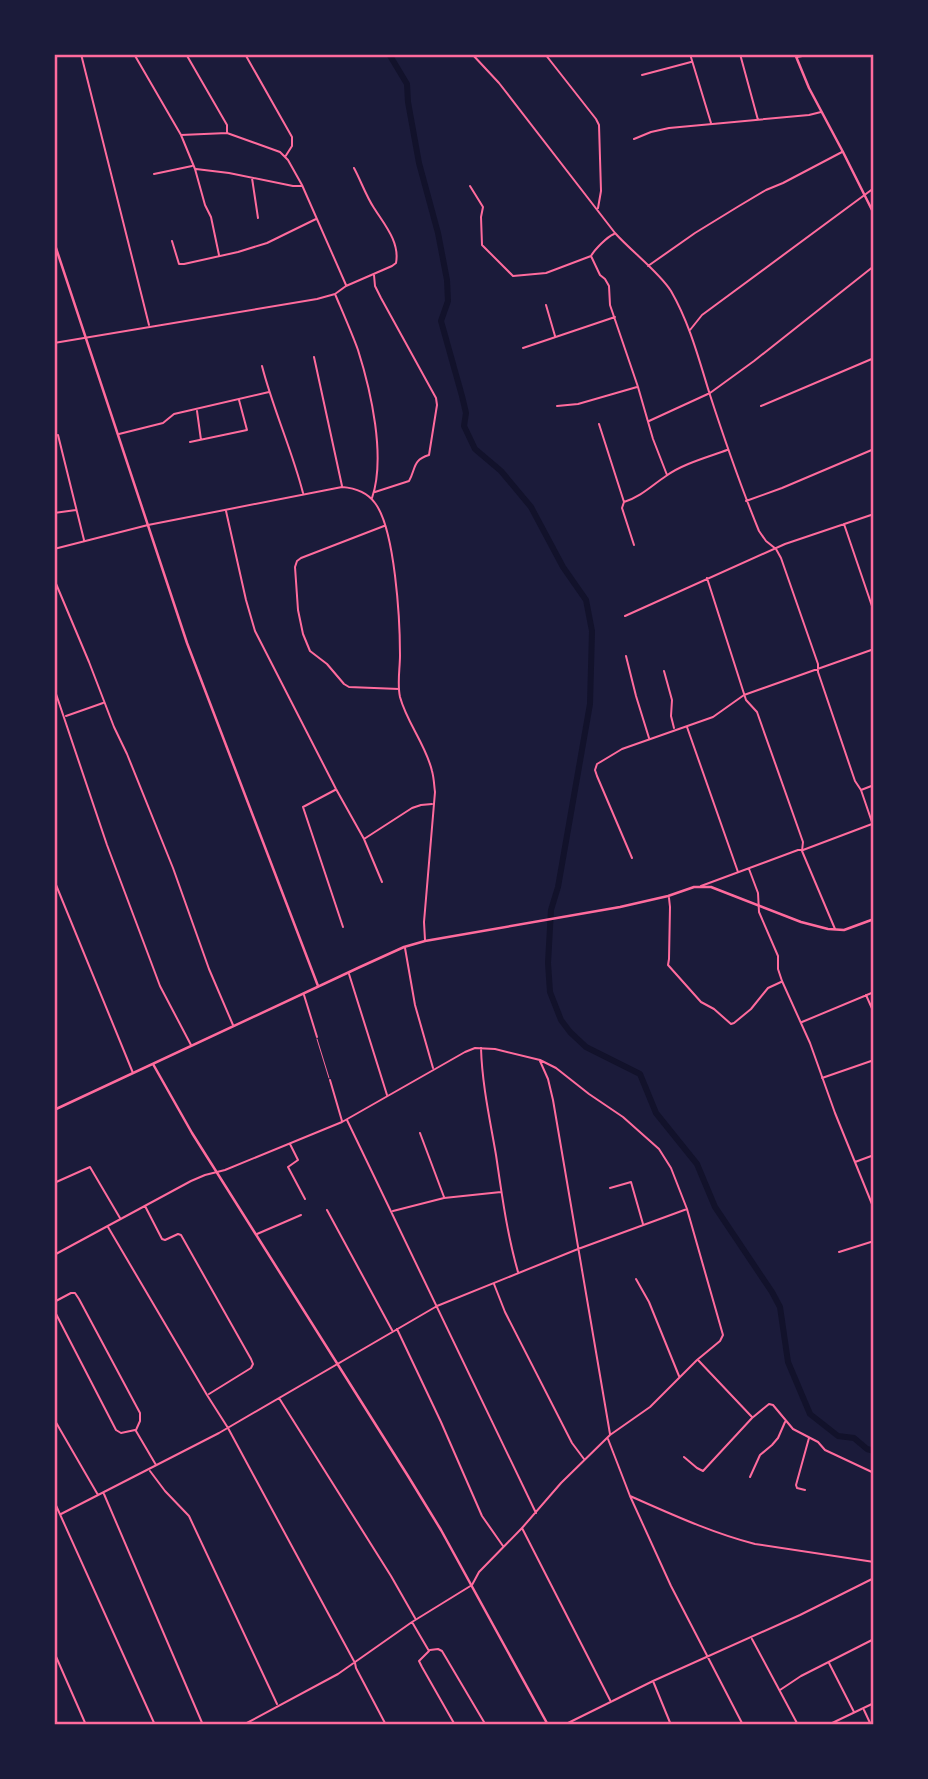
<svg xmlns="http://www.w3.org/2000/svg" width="928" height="1779" font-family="'Sofia Sans Condensed',sans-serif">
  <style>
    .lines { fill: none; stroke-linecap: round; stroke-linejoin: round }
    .river { stroke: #12122b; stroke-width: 6 }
    .service { stroke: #ff6b9d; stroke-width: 1 }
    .pedestrian { stroke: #ff6b9d; stroke-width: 2 }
    .minor { stroke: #ff6b9d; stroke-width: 2 }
    .secondary { stroke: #ff6b9d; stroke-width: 2.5 }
    .neatline { fill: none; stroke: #ff6b9d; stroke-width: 2.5 }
  </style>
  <rect width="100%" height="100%" fill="#1b1b3a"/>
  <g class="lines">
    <path class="river" d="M389,54L407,84L408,102L419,163L438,233L447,280L448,301L441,321L462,396L466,413L464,426L475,449L501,471L531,507L563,567L586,600L592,631L590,704L558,887L551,910L548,963L550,992L561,1020L570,1032L586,1047L640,1074L656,1113L697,1164L715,1207L772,1292L780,1307L788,1362L810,1414L838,1436L854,1438L867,1449L874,1451"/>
    <path class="service" d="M317,1039L329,1078"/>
    <path class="pedestrian" d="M861,790L874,828
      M803,850L872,824"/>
    <path class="minor" d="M81,54L149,325
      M134,54L181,135L195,169L205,205L211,217L219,255
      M186,54L227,125V133
      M245,54L292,137V146L285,157
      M472,54L499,83L615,233C631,251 659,272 671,291C690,324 699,360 710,395C725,441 741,487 759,531L766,541L776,549L781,558L818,664V672L855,781L861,790L874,785
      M545,54L596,119L599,125L601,191L598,208
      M690,54L711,123
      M740,54L758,120
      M797,57L813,54
      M642,75L691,62
      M181,135L227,133L280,152L288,160L302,185L346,285
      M634,139L651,132L669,128L809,115L821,112
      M196,169L229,173L293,186H301
      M154,174L192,166
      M252,178L258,218
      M470,186L483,207L481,217L482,245L513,276L546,273L591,256C595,249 607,237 614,234
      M172,241L179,264H184L238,252L267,243L316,219
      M591,256L600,275L605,279L609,286L610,305L638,387L653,439L667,475
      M648,266L695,233L739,206L766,190L783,183L842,152
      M374,275L375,286L381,298L436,398L437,405L429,455C412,460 416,469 409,481L375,492
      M335,294C343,313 351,331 358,350C371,391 386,457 372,498
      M546,305L555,336
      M690,330L702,315L874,188
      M54,343L317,299L335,294L346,286L392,266L396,263C400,242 384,224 374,208C366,196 361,181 354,168
      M523,348L615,317
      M314,357L342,486
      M262,366C273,409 292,450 303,493
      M557,406L578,404L637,387
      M761,406L874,358
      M197,411L201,440
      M649,421L710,393L754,361L874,266
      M599,424L624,502L622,508L634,545
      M119,434L163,423L174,414L269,392
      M58,435L84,540
      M190,442L247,430L239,400
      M746,501L782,488L874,449
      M624,502C642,496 651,486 666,476C682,464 708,457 727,450
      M226,511L246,600L255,631L336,789L364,839L382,882
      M54,513L76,510
      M844,524L874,612
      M384,526L301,558L297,561L295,567L298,610L303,634L310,651L327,664L344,684L349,687L399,689
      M54,549L148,525L342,487C355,488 367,492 375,503C395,529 400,620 400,655C400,669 397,683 400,697C407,723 426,745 432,771C434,778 434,785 435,792L424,922L425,940
      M707,578L746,700L757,712L803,842L802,851L835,929
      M54,579L89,662L114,727L127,754L173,868L209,969L233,1025
      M625,616L785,544L874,514
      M626,656L636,696L649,738
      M664,671L672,700L671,716L674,728
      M54,688L107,845L142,938L160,986L191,1045
      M66,716L103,703
      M687,727L738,872
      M335,790L303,807L343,927
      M364,839L412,808L421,805L432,804
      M632,858L597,776L595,770L597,764L622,749L713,717L744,695L874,649
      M749,869L758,893L759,912L778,956V969L782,981L810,1043L835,1113L874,1209
      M54,880L133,1073
      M701,886L798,850H801
      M669,898L670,907L669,959L668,965L701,1002L714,1009L731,1024L734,1023L751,1009L768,988L781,982
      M405,948L415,1005L433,1068
      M349,974L387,1095
      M304,995L317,1037
      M866,995L874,1013
      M802,1022L874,992
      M481,1048C482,1084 490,1120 496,1155C502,1195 507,1234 518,1272
      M540,1061L548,1079L553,1100L610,1434
      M822,1078L874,1060
      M330,1080L342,1121
      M347,1120L536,1513
      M420,1133L444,1197
      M290,1144L298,1160L288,1167L305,1199
      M855,1162L874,1155
      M54,1183L90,1167L120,1218
      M610,1188L631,1182L643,1224
      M145,1206L162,1239L165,1240L178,1234L181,1235L251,1359L253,1364L251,1368L209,1394
      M327,1210L392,1330
      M393,1211L444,1198L501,1192
      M108,1227L207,1395L228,1428L355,1663L356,1668L386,1725
      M257,1234L301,1215
      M839,1252L874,1241
      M54,1255L191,1181L205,1175L225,1170L342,1122L465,1052L475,1048L495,1049L540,1060L556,1068L589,1094L623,1117L659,1149L671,1168L687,1209L723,1335L720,1341L697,1360L650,1407L610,1435L561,1483L522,1528L479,1572L472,1585L412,1622L338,1674L243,1725
      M636,1279L649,1302L679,1376
      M494,1284L505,1312L572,1443L584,1459
      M54,1302L71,1293H75L79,1299L140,1413V1421L136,1430
      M54,1310L116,1430L121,1433L135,1430
      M397,1329L441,1422L482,1516L503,1546
      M698,1360L752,1417
      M279,1398L391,1576L415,1618
      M54,1419L98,1495
      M136,1431L156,1465
      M608,1439L630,1496L671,1586L743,1725
      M684,1457L697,1468L703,1471L752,1418L769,1404L773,1405L793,1429L818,1442L825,1450L874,1473
      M150,1471L165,1491L189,1516L277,1704
      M750,1477L760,1455L772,1445L778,1438L785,1422
      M805,1490L797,1488L796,1485L809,1438
      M104,1494L203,1725
      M630,1496C671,1514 712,1533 755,1544L874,1562
      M54,1501L155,1725
      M61,1514L219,1433L437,1306L578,1249L687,1209
      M522,1528L610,1700
      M412,1622L429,1651L419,1661L422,1667L455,1725
      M752,1639L798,1725
      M430,1650L438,1649L442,1651L484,1722L480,1725
      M54,1652L86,1725
      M829,1663L854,1712
      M653,1681L671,1725
      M780,1690L801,1676L872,1640L874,1644
      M864,1710L871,1725
      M564,1725L653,1681L800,1615L874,1578
      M828,1725L874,1703"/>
    <path class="secondary" d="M795,54L809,88L843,152L874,214
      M54,242L187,643L318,986
      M153,1064L192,1133L408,1476L441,1530L548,1725
      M54,1110L360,967L404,947L425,941L620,907L668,896L694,887H711L801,922L828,929L844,930L874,919"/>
  </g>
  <rect width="928" height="1779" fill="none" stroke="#1b1b3a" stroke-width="112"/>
  <rect x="56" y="56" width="816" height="1667" class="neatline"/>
</svg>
